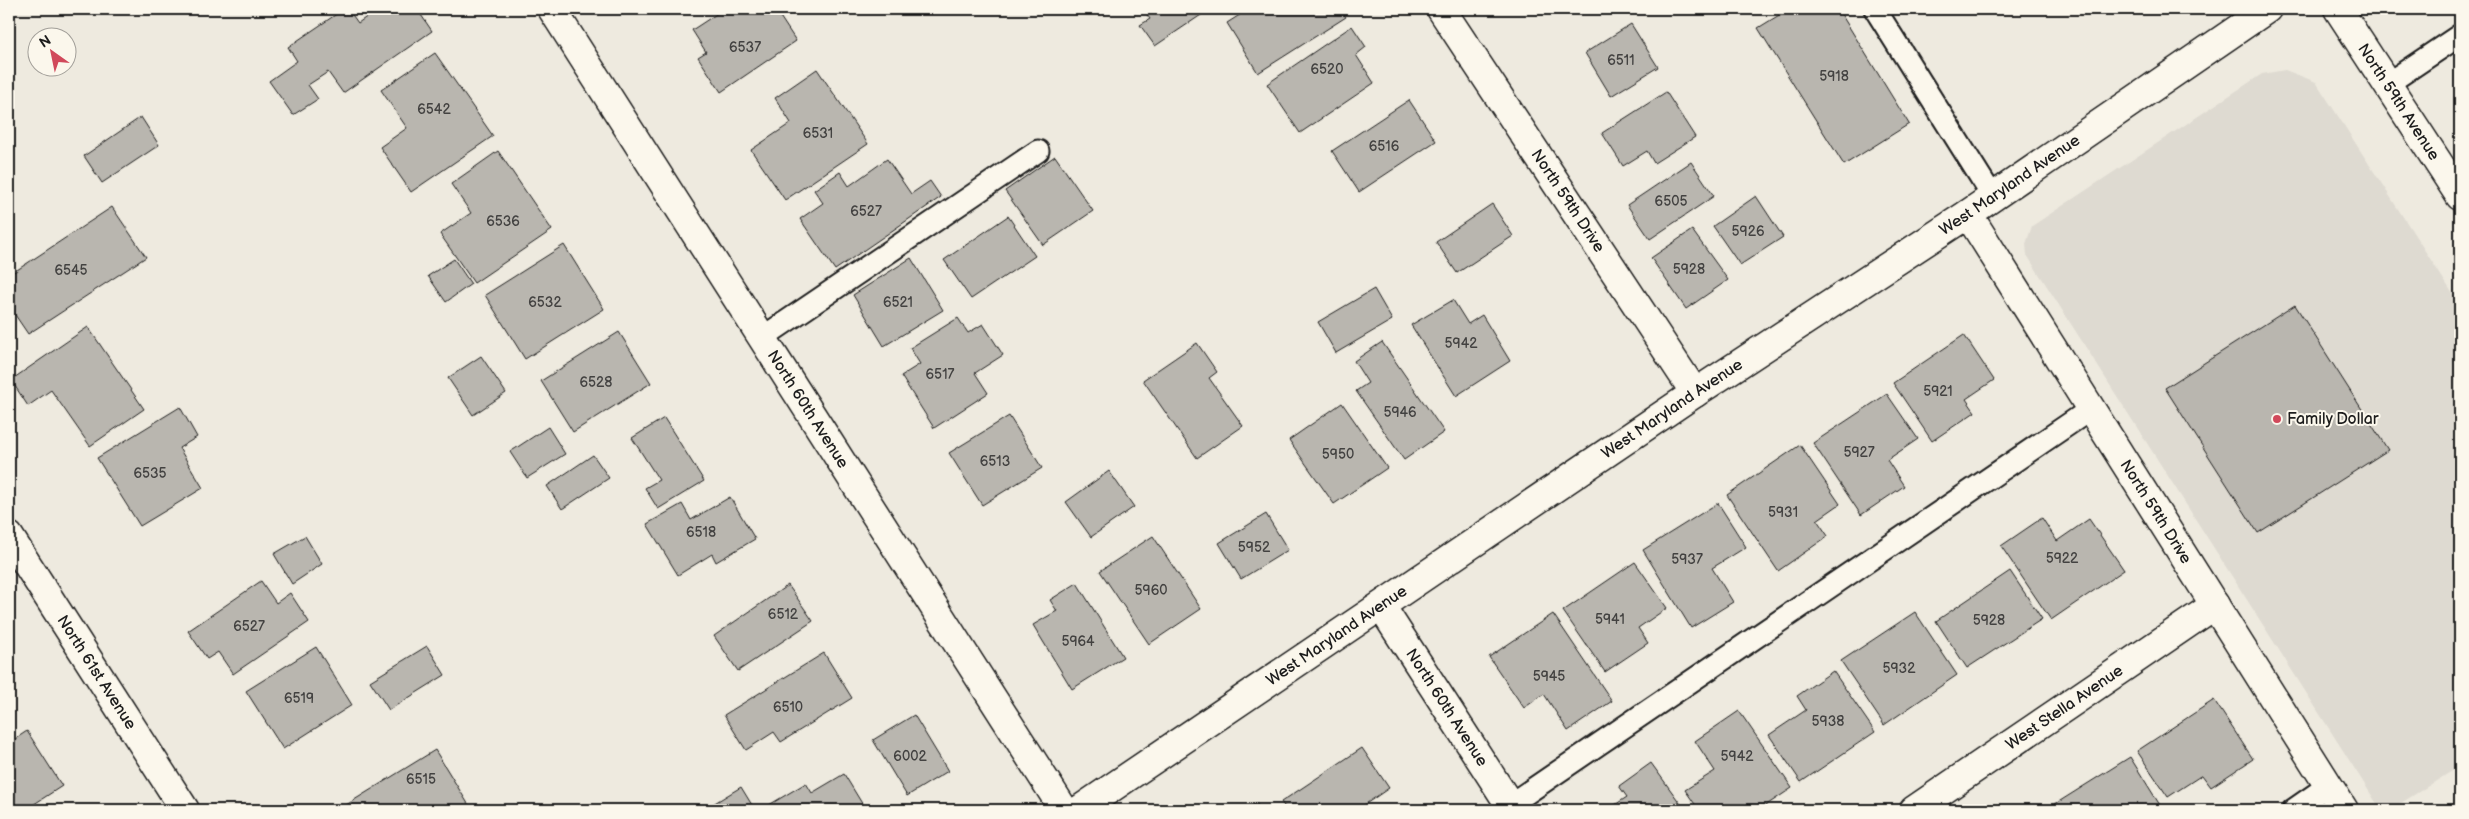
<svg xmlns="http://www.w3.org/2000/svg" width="2469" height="819" font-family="'Balsamiq Sans',sans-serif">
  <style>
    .built { fill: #dedad1 }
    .building { fill: #b9b6af; stroke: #1c1c1c }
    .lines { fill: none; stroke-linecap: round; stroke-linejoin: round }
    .service-casing { stroke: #1c1c1c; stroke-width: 25 }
    .minor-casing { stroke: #1c1c1c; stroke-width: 31 }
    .tertiary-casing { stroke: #1c1c1c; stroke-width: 31 }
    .secondary-casing { stroke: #1c1c1c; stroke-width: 31 }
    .service { stroke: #fbf7ec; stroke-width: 21 }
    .minor { stroke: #fbf7ec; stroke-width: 28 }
    .tertiary { stroke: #fbf7ec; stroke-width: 28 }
    .secondary { stroke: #fbf7ec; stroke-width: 28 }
    .poi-dot { fill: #d1495b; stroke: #fbf7ec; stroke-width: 2 }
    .labels { text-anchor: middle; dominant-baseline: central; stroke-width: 4; stroke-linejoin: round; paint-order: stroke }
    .number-label { font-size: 14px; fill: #434241 }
    .street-label { font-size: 16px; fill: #1c1c1c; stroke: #fbf7ec }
    .poi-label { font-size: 16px; fill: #1c1c1c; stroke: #fbf7ec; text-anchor: start }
  </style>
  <rect width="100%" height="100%" fill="#eeeadf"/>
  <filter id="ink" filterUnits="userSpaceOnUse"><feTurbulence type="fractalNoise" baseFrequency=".02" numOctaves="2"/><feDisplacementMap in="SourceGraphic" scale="10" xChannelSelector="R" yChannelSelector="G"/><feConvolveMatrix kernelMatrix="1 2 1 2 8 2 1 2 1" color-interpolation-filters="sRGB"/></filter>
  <g filter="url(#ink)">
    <path class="built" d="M2285,70L2316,82L2460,305V766L2390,810H2381L2027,255L2026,244L2032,226L2262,74Z"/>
    <path class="building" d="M344,9H348L358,23L378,9H417L432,31L343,93L328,72L308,85L318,99L293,115L269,81L297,61L288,47Z
      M724,9H775L796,41L721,92L698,57L706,52L692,30Z
      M1143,9H1210L1155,46L1140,25L1150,19Z
      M1249,9H1340L1346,17L1258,73L1227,23Z
      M1789,9H1838L1909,124L1844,165L1758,28Z
      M1631,24L1658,67L1611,96L1585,53Z
      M1352,26L1366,47L1356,55L1374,83L1300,133L1267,84Z
      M435,53L493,136L411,192L380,147L407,128L381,90Z
      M817,69L868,144L785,200L751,150L791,123L775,98Z
      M1666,92L1695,137L1654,163L1647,151L1623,166L1602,133Z
      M1409,100L1436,141L1359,192L1332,151Z
      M141,117L159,145L102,183L84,156Z
      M498,151L552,230L474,283L440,234L471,213L451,184Z
      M1055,156L1093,211L1043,245L1005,191Z
      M887,159L911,194L930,181L941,197L835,270L800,219L823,203L814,190L840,172L849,186Z
      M1691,162L1714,196L1650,239L1627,205Z
      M1756,196L1783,237L1740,265L1713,226Z
      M1492,204L1513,236L1457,273L1436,242Z
      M112,207L146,257L28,334L9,306V269L11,267L14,272Z
      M1008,216L1035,256L971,299L944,260Z
      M1692,230L1728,280L1686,309L1651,258Z
      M564,245L604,309L525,359L485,295Z
      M911,258L943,310L884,346L853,295Z
      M454,259L471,284L446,302L428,276Z
      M1374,289L1392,320L1336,353L1318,322Z
      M1453,300L1468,324L1482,315L1510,361L1456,396L1411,325Z
      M2295,305L2388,450L2258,533L2165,388Z
      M958,318L968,333L983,324L1003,355L975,373L988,393L934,428L901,376L920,364L910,348Z
      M88,327L144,409L90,446L51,390L28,406L11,380Z
      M619,332L651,383L573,432L541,381Z
      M1964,335L1994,380L1966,399L1975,412L1932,441L1893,383Z
      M1382,342L1444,432L1404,460L1356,391L1368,383L1354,361Z
      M1197,343L1217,372L1209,378L1243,426L1197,458L1143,380Z
      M481,356L506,393L473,415L448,378Z
      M1887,394L1918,439L1887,460L1904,486L1861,515L1813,443Z
      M1342,403L1387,468L1334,504L1289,440Z
      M180,407L197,437L179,448L203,488L140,526L97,458Z
      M1009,416L1042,468L982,505L949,453Z
      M664,418L704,481L658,509L645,488L659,480L632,438Z
      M548,427L565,454L527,478L510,452Z
      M1800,445L1840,504L1817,520L1828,536L1778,571L1727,495Z
      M593,455L609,478L562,509L547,486Z
      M1109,471L1134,507L1091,537L1066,502Z
      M730,497L755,539L716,562L712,554L678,575L647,524L682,504L691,520Z
      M1718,503L1746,547L1712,568L1733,602L1691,628L1643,550Z
      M1266,514L1288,550L1241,579L1219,543Z
      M2042,518L2057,541L2089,519L2124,570L2051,620L2001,546Z
      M305,536L322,564L292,584L274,554Z
      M1153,536L1201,609L1149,644L1100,571Z
      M1635,562L1667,608L1638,628L1648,643L1605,672L1563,611Z
      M2010,571L2042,619L1967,668L1936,621Z
      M261,581L276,603L290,593L309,622L233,674L218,652L207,659L188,631Z
      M1077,583L1123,657L1072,689L1033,625L1057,611L1050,600Z
      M788,585L813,621L738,671L714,636Z
      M1915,612L1957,675L1884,725L1841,661Z
      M1553,614L1612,701L1568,731L1544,694L1524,708L1489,657Z
      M427,646L445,675L389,710L370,681Z
      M316,647L352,705L283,749L246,691Z
      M824,653L852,698L781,742L774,732L746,750L724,715Z
      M1833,671L1875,732L1801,782L1769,735L1806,710L1797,696Z
      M2214,700L2253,759L2211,787L2202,775L2168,797L2137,751Z
      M1739,711L1792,788L1759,810H1699L1685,790L1715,771L1695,741Z
      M914,715L948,771L907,796L873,740Z
      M27,731L62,786L25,810H9V743Z
      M1362,748L1389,788L1357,810H1287L1281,802Z
      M435,750L470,807L465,810H338Z
      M2130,757L2163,810H2055L2052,806Z
      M1651,763L1685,810H1607L1627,797L1619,786Z
      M844,774L866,810H772L769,805L806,783L812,793Z
      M741,787L755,810H710L708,807Z
      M1256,803L1261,810H1246Z"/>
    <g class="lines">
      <g class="service-casing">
        <path id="service" d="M1875,9L1993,197
          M2387,84L2460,35
          M762,338L1038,151
          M1502,810L2091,409
          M2293,810L2329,785"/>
      </g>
      <g class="minor-casing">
        <g id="minor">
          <path id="s1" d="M552,9L1064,810"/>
          <path id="s2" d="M1441,9L1695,393"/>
          <path id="s3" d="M1968,214L2344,810"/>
          <path id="s4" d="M9,536L185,810"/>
          <path id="s5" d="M1381,606L1513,810"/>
          <path id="s6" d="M1914,810L2215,605"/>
        </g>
      </g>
      <g class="tertiary-casing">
        <g id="tertiary">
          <path id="s7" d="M1079,810L1695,393L1968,214L2267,9"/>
        </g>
      </g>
      <g class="secondary-casing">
        <g id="secondary">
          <path id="s8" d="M2338,9L2460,196"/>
        </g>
      </g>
      <use href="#service" class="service"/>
      <use href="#minor" class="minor"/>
      <use href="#tertiary" class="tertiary"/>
      <use href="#secondary" class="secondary"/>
    </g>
  </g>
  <circle class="poi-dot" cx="2277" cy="419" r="5"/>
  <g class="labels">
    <g class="number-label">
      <text x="745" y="47">6537</text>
      <text x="1621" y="60">6511</text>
      <text x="1327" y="69">6520</text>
      <text x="1834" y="76">5918</text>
      <text x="434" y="109">6542</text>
      <text x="818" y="133">6531</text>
      <text x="1384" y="146">6516</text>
      <text x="1671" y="201">6505</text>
      <text x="866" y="211">6527</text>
      <text x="503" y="221">6536</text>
      <text x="1748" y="231">5926</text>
      <text x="1689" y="269">5928</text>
      <text x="71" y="270">6545</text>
      <text x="545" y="302">6532</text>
      <text x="898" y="302">6521</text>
      <text x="1461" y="343">5942</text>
      <text x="940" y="374">6517</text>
      <text x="596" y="382">6528</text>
      <text x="1938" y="391">5921</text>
      <text x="1400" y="412">5946</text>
      <text x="1859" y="452">5927</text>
      <text x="1338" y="454">5950</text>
      <text x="995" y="461">6513</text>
      <text x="150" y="473">6535</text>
      <text x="1783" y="512">5931</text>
      <text x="701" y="532">6518</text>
      <text x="1254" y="547">5952</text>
      <text x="2062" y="558">5922</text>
      <text x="1687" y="559">5937</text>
      <text x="1151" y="590">5960</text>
      <text x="783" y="614">6512</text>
      <text x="1610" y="619">5941</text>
      <text x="1989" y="620">5928</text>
      <text x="249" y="626">6527</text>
      <text x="1078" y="641">5964</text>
      <text x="1899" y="668">5932</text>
      <text x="1549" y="676">5945</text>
      <text x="299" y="698">6519</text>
      <text x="788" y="707">6510</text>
      <text x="1828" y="721">5938</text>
      <text x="910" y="756">6002</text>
      <text x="1737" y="756">5942</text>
      <text x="421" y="779">6515</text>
    </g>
    <g class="street-label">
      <text stroke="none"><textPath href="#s8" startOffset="111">North 59th Avenue</textPath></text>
      <text stroke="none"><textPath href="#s7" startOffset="1121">West Maryland Avenue</textPath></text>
      <text stroke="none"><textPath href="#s2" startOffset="230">North 59th Drive</textPath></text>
      <text stroke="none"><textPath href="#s1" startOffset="475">North 60th Avenue</textPath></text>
      <text stroke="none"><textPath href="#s7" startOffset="716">West Maryland Avenue</textPath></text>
      <text stroke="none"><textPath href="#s3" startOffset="352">North 59th Drive</textPath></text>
      <text stroke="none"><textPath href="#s7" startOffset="311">West Maryland Avenue</textPath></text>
      <text stroke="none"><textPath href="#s4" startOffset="162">North 61st Avenue</textPath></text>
      <text stroke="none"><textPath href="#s5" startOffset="121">North 60th Avenue</textPath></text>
      <text stroke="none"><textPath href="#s6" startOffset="182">West Stella Avenue</textPath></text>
    </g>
    <g class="poi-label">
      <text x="2287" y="419">Family Dollar</text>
    </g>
  </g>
  <rect width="2469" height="819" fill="none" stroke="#fbf7ec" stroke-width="30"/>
  <rect x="15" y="15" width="2439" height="789" fill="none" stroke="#1c1c1c" stroke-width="2" filter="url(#ink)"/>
  <g transform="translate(52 52) rotate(327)"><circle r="24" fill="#fbf7ec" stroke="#a29f99"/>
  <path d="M0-4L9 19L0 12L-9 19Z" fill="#d1495b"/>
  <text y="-8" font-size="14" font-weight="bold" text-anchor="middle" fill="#1c1c1c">N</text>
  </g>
</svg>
